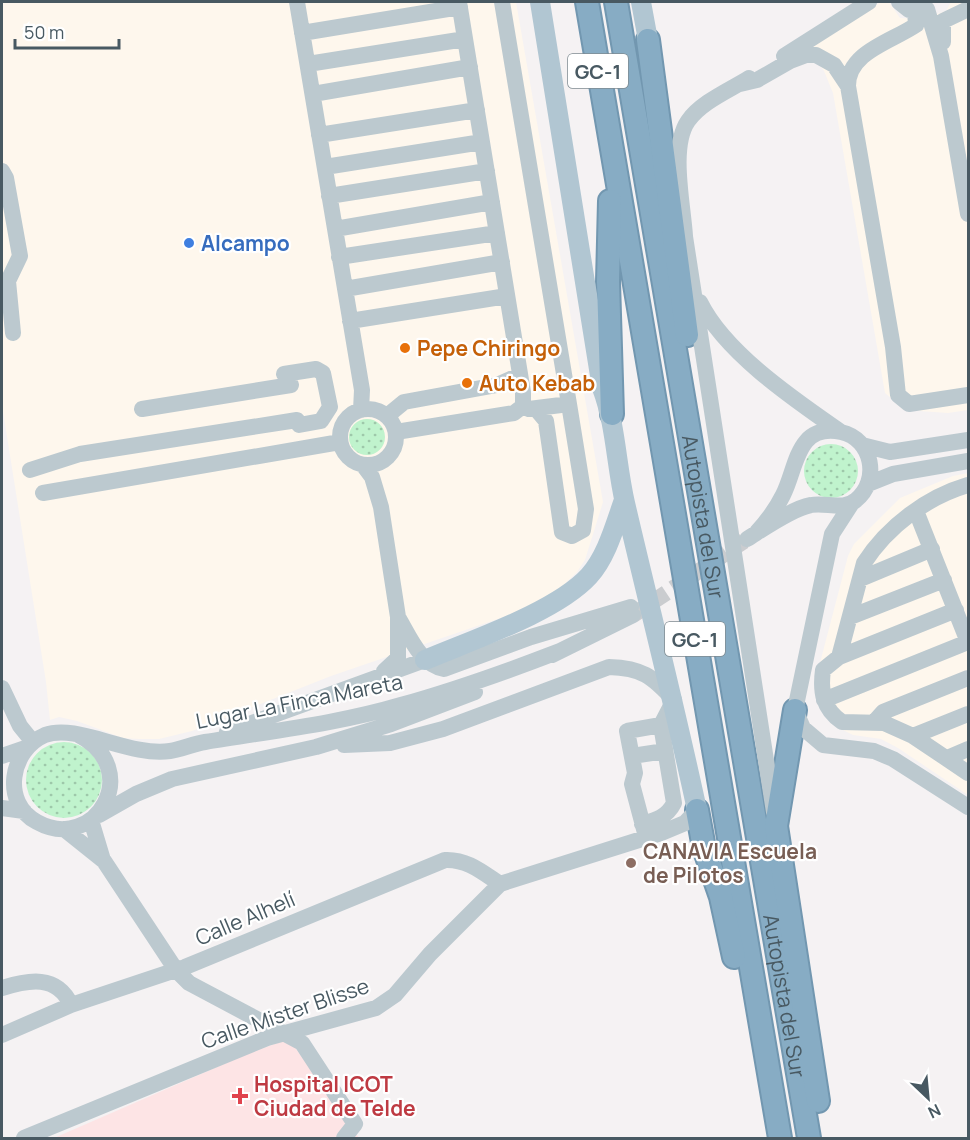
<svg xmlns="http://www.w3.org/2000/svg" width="970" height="1140" font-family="Manrope,sans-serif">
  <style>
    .commercial { fill: #fef7ed }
    .medical { fill: #fde4e5 }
    .grass { fill: url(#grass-dots) }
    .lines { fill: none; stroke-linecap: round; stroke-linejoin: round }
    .minor-tunnel { stroke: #cacccf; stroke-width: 16; stroke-dasharray: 16 8; stroke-linecap: butt }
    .highway-casing { stroke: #7297b0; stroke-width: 26 }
    .minor { stroke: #bcc9cf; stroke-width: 16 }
    .major { stroke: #b1c6d2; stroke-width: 20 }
    .highway { stroke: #87acc4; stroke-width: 22 }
    .shop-dot { fill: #3f7fe0; stroke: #fff; stroke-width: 2 }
    .food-dot { fill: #e8710a; stroke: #fff; stroke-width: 2 }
    .education-dot { fill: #8d6e63; stroke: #fff; stroke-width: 2 }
    .health-dot { fill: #e0444e; stroke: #fff; stroke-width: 2 }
    .labels { text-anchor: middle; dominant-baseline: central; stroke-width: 4.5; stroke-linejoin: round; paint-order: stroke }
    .shield { fill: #fff; stroke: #7f8b91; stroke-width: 1.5 }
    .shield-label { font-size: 20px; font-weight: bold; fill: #485962 }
    .shop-label { font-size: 21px; font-weight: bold; fill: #366cbe; stroke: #fff; text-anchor: start }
    .food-label { font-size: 21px; font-weight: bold; fill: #c56008; stroke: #fff; text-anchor: start }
    .street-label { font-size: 21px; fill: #485962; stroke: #fff }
    .education-label { font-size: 21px; font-weight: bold; fill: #785e54; stroke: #fff; text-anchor: start }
    .health-label { font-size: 21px; font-weight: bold; fill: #be3a42; stroke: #fff; text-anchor: start }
  </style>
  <defs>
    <pattern id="grass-dots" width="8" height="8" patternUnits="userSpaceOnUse" patternTransform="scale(1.5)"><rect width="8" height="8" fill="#c0f3cd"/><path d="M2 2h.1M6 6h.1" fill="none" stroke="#9ec8aa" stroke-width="1.8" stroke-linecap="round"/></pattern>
  </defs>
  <rect width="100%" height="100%" fill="#f5f2f3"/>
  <path class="commercial" d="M2,2H516L603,502L585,560L577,572L557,591L521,611L331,676L192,731L159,739H139L123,738L77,721L59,717L50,720L46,682L2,405Z
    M881,2H889L900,18L922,19L946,11L951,2H968V410L948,413L905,410L885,393L833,93L824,71L807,47Z
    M968,473V795L898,748L881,739L853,735L835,726L816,678L848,556L854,544L900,498L953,476Z"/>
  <path class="medical" d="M283,1041L294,1046L359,1138H54L247,1054Z"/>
  <path class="grass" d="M349 437a18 18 0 1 1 36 0a18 18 0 1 1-36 0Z
    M804 471a27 27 0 1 1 54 0a27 27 0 1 1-54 0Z
    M26 780a38 38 0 1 1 76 0a38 38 0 1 1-76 0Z"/>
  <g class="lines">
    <path class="minor-tunnel" d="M633,615L744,541"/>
    <g class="highway-casing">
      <g id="highway">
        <path d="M587,2L780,1138"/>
        <path id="s1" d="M616,2L809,1138"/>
        <path d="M648,40L687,335"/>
        <path d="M610,201L608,282L612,414"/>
        <path d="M795,710L776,826L818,1101"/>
        <path d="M697,810L704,848L721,897L734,957"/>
      </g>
    </g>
    <path class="minor" d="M297,2L362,390L361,410
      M459,2L523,392V406
      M502,2L569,404L529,409L523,406
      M899,2L909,10H924
      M927,9L941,56L968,214
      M302,33L460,7
      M943,42V21L968,9
      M784,56L869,2
      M308,64L465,39
      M740,84L757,80L790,61L806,55H816L834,65L848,86L893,347L898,395L909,404L968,395
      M848,86C848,52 891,42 916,25L915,11
      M313,94L470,67
      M319,135L477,110
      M325,167L482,142
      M2,171L6,178L20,256L8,281L13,333
      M329,196L487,171
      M335,229L492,202
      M684,230L774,812
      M685,236C683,204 670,147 688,121C701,102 730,90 749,78
      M339,257L497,233
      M345,289L502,262
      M700,302C725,353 795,400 841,432
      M350,321L507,296
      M284,374L316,369L323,373L330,407L321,421L299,425
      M340 437a28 28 0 1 1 56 0a28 28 0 1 1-56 0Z
      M142,409L291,385
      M536,409L546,421L562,532L572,536L583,530L586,509L569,404
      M387,416L404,402L497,385L520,375
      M396,432L514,413L523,406
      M862,445L890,452L968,440
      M363,465L372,477L381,507L398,617V658L384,671
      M30,470L80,454L297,420
      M868,484L893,474L968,461
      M43,493L340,442
      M852,503L832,534L795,710L803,728L823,745L874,751L893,759L968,807
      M916,511L968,642
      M747,539C763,529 793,508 811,505C826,502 844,511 856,500C880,481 873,439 841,432C796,423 797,468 783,495C776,509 767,521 757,532
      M860,579L932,549
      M956,610L839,657L823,670C820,692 823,709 842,722L884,723L913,736L968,773
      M398,617C410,637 420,664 444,669L531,637L631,607
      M850,617L944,580
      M552,655L633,615
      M839,657L864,563C888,526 927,497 968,485
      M2,688L20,726L33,742
      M824,700L968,642
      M875,721L883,712L968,678
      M227,732L425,660
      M77,734C146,769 95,854 37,822C1,803 10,750 45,735C77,723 129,757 170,751C182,749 193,744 205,742C270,731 337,724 401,705C455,690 508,671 560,651
      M913,736L968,714
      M344,745L390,743L443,729L609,667C642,668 652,676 674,700L661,725L674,803C667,817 656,820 642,824
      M2,756L28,747
      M632,756L665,751
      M947,758L968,749
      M2,808L24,811
      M99,815L136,794L172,779L316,747L391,724L475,692
      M91,820L103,860
      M64,829L104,861L176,970L189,983L302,1043L355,1124L344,1138
      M645,833L632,784L635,773L627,731L661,725
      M2,988C28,980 57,974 71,1005
      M2,1035L71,1005L185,967L445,860C467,859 482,872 500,884
      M24,1138L267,1038L376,1008L395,995L430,954L500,884L661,833L685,823L697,810"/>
    <path class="major" d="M540,2L602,388C616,425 616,464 625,503C649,606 675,707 697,810
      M641,2L648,40
      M425,660C472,640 556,612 589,576C607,556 615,525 624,500"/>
    <use href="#highway" class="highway"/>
  </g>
  <circle class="shop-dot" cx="189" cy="243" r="6"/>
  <g class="food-dot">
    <circle cx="405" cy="348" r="6"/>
    <circle cx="467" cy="383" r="6"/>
  </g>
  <circle class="education-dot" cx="631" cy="863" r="6"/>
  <path class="health-dot" d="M237 1087h6v6h6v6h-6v6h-6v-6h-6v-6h6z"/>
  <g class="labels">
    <g class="shield">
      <rect x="568" y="54" width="60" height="34" rx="4.5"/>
      <rect x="665" y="622" width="60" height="34" rx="4.5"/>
    </g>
    <g class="shield-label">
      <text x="598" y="71">GC-1</text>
      <text x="695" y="639">GC-1</text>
    </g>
    <g class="shop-label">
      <text x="201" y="243">Alcampo</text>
    </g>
    <g class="food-label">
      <text x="417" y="348">Pepe Chiringo</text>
      <text x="479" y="383">Auto Kebab</text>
    </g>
    <g class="street-label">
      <text stroke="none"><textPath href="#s1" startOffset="522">Autopista del Sur</textPath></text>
      <text transform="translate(299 701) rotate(-11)">Lugar La Finca Mareta</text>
      <text transform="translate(245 918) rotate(-23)">Calle Alhelí</text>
      <text stroke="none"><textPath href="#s1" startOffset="1008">Autopista del Sur</textPath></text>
      <text transform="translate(285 1013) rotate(-19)">Calle Mister Blisse</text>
    </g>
    <g class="education-label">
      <text x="643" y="851">CANAVIA Escuela<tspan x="643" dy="24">de Pilotos</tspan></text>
    </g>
    <g class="health-label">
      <text x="254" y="1084">Hospital ICOT<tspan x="254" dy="24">Ciudad de Telde</tspan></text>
    </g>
  </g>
  <rect width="970" height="1140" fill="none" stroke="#485962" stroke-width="6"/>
  <g transform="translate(928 1098) rotate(154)" stroke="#ffffff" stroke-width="4.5" paint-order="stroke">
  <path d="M0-4.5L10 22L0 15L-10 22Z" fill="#485962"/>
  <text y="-9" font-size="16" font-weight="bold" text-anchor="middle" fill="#485962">N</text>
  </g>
  <path d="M15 39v9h104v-9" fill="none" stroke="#485962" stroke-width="3"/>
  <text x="24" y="39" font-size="18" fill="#485962" stroke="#ffffff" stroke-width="4.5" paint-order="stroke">50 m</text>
</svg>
